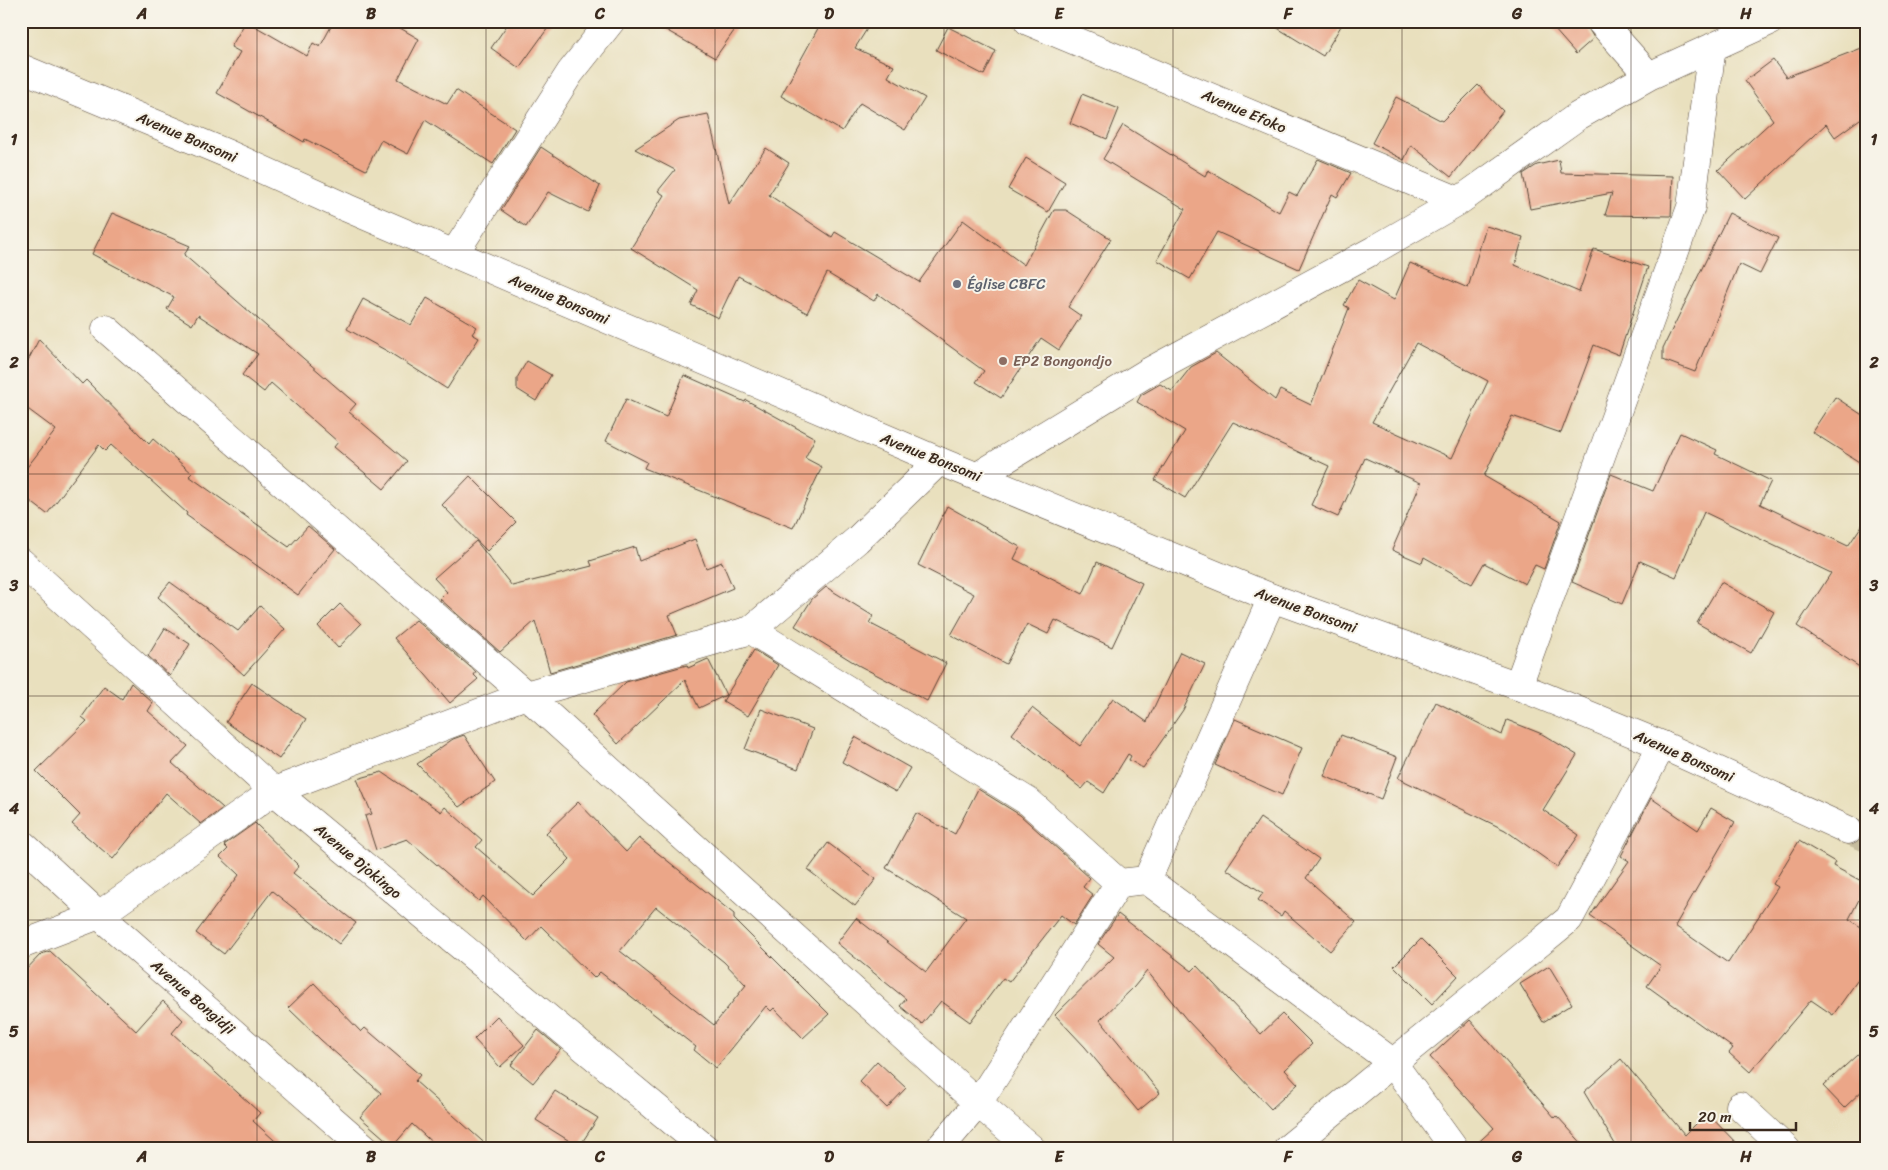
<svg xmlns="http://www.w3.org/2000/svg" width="1888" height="1170" font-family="Sriracha,sans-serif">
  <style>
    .building { fill: #eba688; fill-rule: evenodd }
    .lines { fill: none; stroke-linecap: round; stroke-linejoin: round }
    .primary-tunnel { stroke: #c6bc9e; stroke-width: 28; stroke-dasharray: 28 14; stroke-linecap: butt }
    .street-casing { stroke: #554536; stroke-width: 29 }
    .primary-casing { stroke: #554536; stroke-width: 29 }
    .street { stroke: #fff; stroke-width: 28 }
    .primary { stroke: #fff; stroke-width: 28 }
    .grid { fill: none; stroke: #3b2a1e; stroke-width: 1; stroke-opacity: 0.55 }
    .worship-dot { fill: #6b7280; stroke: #f7f3e8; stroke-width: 2 }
    .education-dot { fill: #8d6e63; stroke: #f7f3e8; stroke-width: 2 }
    .labels { text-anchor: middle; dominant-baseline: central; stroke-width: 4; stroke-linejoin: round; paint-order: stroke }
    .street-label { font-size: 15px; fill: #3b2a1e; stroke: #f7f3e8 }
    .worship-label { font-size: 15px; fill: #5b616d; stroke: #f7f3e8; text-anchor: start }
    .education-label { font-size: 15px; fill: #785e54; stroke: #f7f3e8; text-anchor: start }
    .neatline { fill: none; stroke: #3b2a1e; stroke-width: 2 }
    .grid-label { font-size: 16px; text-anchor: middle; font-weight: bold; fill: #3b2a1e }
  </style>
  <rect width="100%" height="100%" fill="#f7f3e8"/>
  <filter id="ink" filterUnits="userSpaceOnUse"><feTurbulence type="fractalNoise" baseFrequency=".02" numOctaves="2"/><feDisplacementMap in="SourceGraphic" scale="10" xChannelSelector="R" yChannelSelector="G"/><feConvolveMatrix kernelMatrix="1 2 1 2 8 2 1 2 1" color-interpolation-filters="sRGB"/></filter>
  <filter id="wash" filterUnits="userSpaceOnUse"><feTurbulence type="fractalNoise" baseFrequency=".0096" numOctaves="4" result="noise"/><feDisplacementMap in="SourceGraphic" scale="20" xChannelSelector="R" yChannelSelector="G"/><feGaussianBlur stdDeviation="1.12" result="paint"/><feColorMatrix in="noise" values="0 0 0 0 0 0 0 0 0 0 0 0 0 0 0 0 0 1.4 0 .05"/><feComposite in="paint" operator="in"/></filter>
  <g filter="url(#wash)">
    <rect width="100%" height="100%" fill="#e9e0be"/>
    <g id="blocks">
      <path class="building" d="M246,21L307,56L313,43L320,47L334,21H388L419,39L398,79L447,104L456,90L515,129L493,164L425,120L408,154L381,140L366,170L305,139L304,142L217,93L240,52L231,47Z
        M510,21H553L519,68L491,48Z
        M650,21H741L715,58Z
        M822,21H872L855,48L894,66L888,77L925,98L905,130L860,103L842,131L781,96Z
        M1266,21H1344L1323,56Z
        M1547,21H1584L1594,38L1576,54Z
        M948,27L996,51L984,75L936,50Z
        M1867,46V114L1835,137L1826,124L1745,199L1718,170L1773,120L1745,81L1773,60L1786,77Z
        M1478,85L1503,111L1451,177L1411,145L1404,160L1372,143L1396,97L1442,121Z
        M1082,94L1119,109L1107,139L1070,123Z
        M708,114L729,204L766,148L789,163L769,195L832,237L835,232L919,282L963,220L1024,265L1054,210H1066L1111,239L1068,307L1081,316L1059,350L1041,338L1001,398L976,382L984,371L878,294L874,301L827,273L807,313L738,276L718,318L691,305L698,290L631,248L664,195L658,191L675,170L635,149L679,120Z
        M1123,125L1205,176L1208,170L1279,212L1289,192L1297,196L1318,159L1351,173L1337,197L1332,194L1299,269L1217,232L1190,279L1157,260L1185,209L1103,159Z
        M541,147L600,186L588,212L548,192L526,227L501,210Z
        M1026,158L1065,182L1048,212L1008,189Z
        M1559,160L1561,173L1673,176L1671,216L1605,215L1612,193L1530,209L1523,174L1537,165Z
        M112,213L190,246L184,255L356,404L349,412L407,461L384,489L334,447L338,442L271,383L264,392L242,375L258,354L198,315L192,325L167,309L174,297L92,254Z
        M1729,213L1778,238L1760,274L1739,264L1695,372L1663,360V348Z
        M1486,226L1523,237L1515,265L1579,292L1594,249L1648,267L1619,355L1594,345L1561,433L1512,416L1484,476L1561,521L1544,569L1535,565L1525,584L1484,563L1472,584L1424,557L1422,563L1392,550L1421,483L1365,458L1338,517L1311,505L1329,466L1233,422L1185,498L1155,480L1185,431L1137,402L1141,395L1160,384L1172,391L1191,367L1216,353L1275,400L1280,390L1311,405L1349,308L1344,305L1358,280L1394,300L1410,263L1468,288ZM1416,343L1488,381L1452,458L1372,422Z
        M427,298L477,327L472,334L479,338L447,389L387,351L347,329L363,299L411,325Z
        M39,339L82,384L86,380L149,444L153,439L192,473L189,476L289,547L308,526L335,549L298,595L186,515L187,513L111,445L105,451L99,445L47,514L21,494V475L56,430L21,404V374Z
        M527,361L551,375L536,401L517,389V378Z
        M684,375L745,402L746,400L815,438L805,458L822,467L793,528L644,468L647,462L606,441L626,399L666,417Z
        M1835,397L1867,418V467L1812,432Z
        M1680,433L1717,450L1715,454L1771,481L1760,504L1848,546L1867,518V672L1797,626L1831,573L1704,512L1676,577L1640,561L1622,604L1572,582L1611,474L1653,491Z
        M470,476L516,522L487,551L442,505Z
        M947,506L1020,547L1014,559L1083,594L1097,562L1142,583L1112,647L1055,620L1048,634L1027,624L1006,664L951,635L974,594L918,565Z
        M695,539L706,568L722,562L733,588L669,615L677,635L550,672L535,621L500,652L440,599L447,592L434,578L476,541L512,586L592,566L590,561L635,547L639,561Z
        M170,582L238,631L260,606L285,629L244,675L158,597Z
        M1721,582L1774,612L1751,653L1697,623Z
        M826,587L873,616L869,623L946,663L927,701L858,665L795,626L812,599Z
        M340,604L361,624L338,648L318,626Z
        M416,620L476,672L474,675L478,679L450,703L394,638Z
        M165,628L190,644L170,676L148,656Z
        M754,650L778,665L748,716L723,701Z
        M1180,652L1205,664L1183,710L1143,768L1129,760L1131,756L1128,754L1104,793L1088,782L1082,789L1012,734L1032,708L1080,746L1113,698L1147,722Z
        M708,659L726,695L699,708L685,680L618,744L592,715L626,682L687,665L688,668Z
        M131,683L153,703L148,711L188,746L172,763L223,808L201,824L166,793L113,859L72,824L80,815L36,771L87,721L82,717L104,686L122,699Z
        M252,683L306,719L279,759L226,722Z
        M1436,702L1502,735L1507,720L1542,734L1577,755L1543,810L1579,835L1557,867L1505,830L1398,778Z
        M761,709L813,729L798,769L745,749Z
        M1235,719L1302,748L1282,795L1215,765Z
        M464,735L495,782L459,807L417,764L453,739Z
        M1341,735L1397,757L1381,799L1324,776Z
        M855,737L910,768L896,792L842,762Z
        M382,772L441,812L445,807L482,840L476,847L533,896L570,859L546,833L578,802L626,852L639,838L734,914V919L829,1014L803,1038L774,1008L771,1011L766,1006L716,1068L694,1050L696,1047L600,972L594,978L541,926L527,941L483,896L479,901L407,839L376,850L365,816L372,814L357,779ZM656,907L724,962L746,985L714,1025L620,951Z
        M978,789L1020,815L1090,878L1083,887L1093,895L1074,925L1061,915L1009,982L1003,978L970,1022L941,1001L922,1024L900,1006L906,999L837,943L856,918L926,972L966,918L886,868L916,813L955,834Z
        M1651,798L1698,830L1711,808L1735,822L1675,926L1728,963L1778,887L1773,884L1799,841L1835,862L1833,866L1867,884L1849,919L1867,931V967L1833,1015L1811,1000L1750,1072L1729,1053L1733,1048L1647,986L1661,966L1590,916L1629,861L1621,856Z
        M1260,818L1319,859L1306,878L1356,922L1330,951L1284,911L1281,916L1258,900L1263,893L1226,869Z
        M255,823L299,866L293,873L356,923L339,944L272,891L224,954L196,933L239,875L220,857L228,849L224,845Z
        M828,843L876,879L855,906L808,870Z
        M1118,914L1192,971L1197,966L1261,1034L1282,1014L1312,1044L1285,1070L1298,1084L1271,1109L1187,1020L1147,971L1134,987L1100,1020L1160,1093L1138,1111L1085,1047L1055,1015L1114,957L1098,944Z
        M1421,939L1458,976L1432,1004L1394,966Z
        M50,951L136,1031L163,1001L183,1020L172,1033L260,1113L253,1121L284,1149H21V975L41,954Z
        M1549,966L1572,1004L1543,1022L1520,984Z
        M314,983L361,1032L365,1028L420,1075L415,1081L491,1149H439L412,1124L393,1146L360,1117L381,1093L321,1040L288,1008Z
        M497,1016L524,1045L500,1067L474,1039Z
        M1470,1020L1555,1118L1557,1116L1587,1149H1471L1494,1128L1430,1057Z
        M538,1030L561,1049L533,1083L511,1065Z
        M1867,1046V1086L1844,1108L1823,1086Z
        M1621,1059L1685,1135L1707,1113L1742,1149H1618L1584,1092Z
        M877,1061L906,1088L887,1108L859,1081Z
        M555,1091L598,1118L579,1147L536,1120Z"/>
    </g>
  </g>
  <g filter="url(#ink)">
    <use href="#blocks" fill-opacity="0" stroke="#554536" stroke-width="1"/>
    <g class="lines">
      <path class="primary-tunnel" d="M1848,830L1867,838"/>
      <g class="street-casing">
        <path id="street" d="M1028,21L1459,201
          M1600,21L1649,76
          M454,254L570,73L611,21
          M106,329L526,695L978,1103L1032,1149
          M978,476L1150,371L1374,250L1459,201L1578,116L1649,76L1770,21
          M21,562L274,791L706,1149
          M751,630L1029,802L1119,883
          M1518,686L1691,207L1712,47
          M21,843L99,915L366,1149
          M1147,880L1392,1062L1455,1149
          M21,945L99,915L274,791L526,695L751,630L857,540L939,461
          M1740,1106L1786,1149
          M939,1149L978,1103L1119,883L1147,880L1272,598
          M1287,1149L1569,919L1662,745"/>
      </g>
      <g class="primary-casing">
        <path id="primary" d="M21,68L228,154L347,208L939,461L1272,598L1518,686L1662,745L1848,830"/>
      </g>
      <use href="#street" class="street"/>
      <use href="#primary" class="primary"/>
    </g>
  </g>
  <path class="grid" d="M257,21V1149M486,21V1149M715,21V1149M944,21V1149M1173,21V1149M1402,21V1149M1631,21V1149M21,250H1867M21,474H1867M21,696H1867M21,920H1867"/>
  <circle class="worship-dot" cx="957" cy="284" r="5"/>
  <circle class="education-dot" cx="1003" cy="361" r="5"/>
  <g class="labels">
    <g class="street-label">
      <text transform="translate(1244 111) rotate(23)">Avenue Efoko</text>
      <text transform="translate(187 137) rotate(23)">Avenue Bonsomi</text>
      <text transform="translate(559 299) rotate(23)">Avenue Bonsomi</text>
      <text transform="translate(931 457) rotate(22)">Avenue Bonsomi</text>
      <text transform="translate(1306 610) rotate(20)">Avenue Bonsomi</text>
      <text transform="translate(1684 756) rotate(24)">Avenue Bonsomi</text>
      <text transform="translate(358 861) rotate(40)">Avenue Djokingo</text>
      <text transform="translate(193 997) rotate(41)">Avenue Bongidji</text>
    </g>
    <g class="worship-label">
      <text x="967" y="284">Église CBFC</text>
    </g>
    <g class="education-label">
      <text x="1013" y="361">EP2 Bongondjo</text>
    </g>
  </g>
  <rect width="1888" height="1170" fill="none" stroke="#f7f3e8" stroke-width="55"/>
  <path d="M1690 1122v8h106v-8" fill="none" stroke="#3b2a1e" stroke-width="2.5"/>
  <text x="1698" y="1122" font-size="15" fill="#3b2a1e" stroke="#f7f3e8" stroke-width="4" paint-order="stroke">20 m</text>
  <rect x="28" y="28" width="1832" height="1114" class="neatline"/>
  <g class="grid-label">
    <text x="142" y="19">A</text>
    <text x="371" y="19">B</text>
    <text x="600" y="19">C</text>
    <text x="829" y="19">D</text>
    <text x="1059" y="19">E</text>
    <text x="1288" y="19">F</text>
    <text x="1517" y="19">G</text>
    <text x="1746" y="19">H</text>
    <text x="14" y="145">1</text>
    <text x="1874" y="145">1</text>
    <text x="14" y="368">2</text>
    <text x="1874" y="368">2</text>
    <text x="14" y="591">3</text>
    <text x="1874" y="591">3</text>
    <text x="14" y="814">4</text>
    <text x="1874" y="814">4</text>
    <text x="14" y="1037">5</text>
    <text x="1874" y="1037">5</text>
    <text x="142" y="1162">A</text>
    <text x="371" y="1162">B</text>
    <text x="600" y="1162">C</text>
    <text x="829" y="1162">D</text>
    <text x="1059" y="1162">E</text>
    <text x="1288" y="1162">F</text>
    <text x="1517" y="1162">G</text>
    <text x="1746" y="1162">H</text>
  </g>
</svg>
